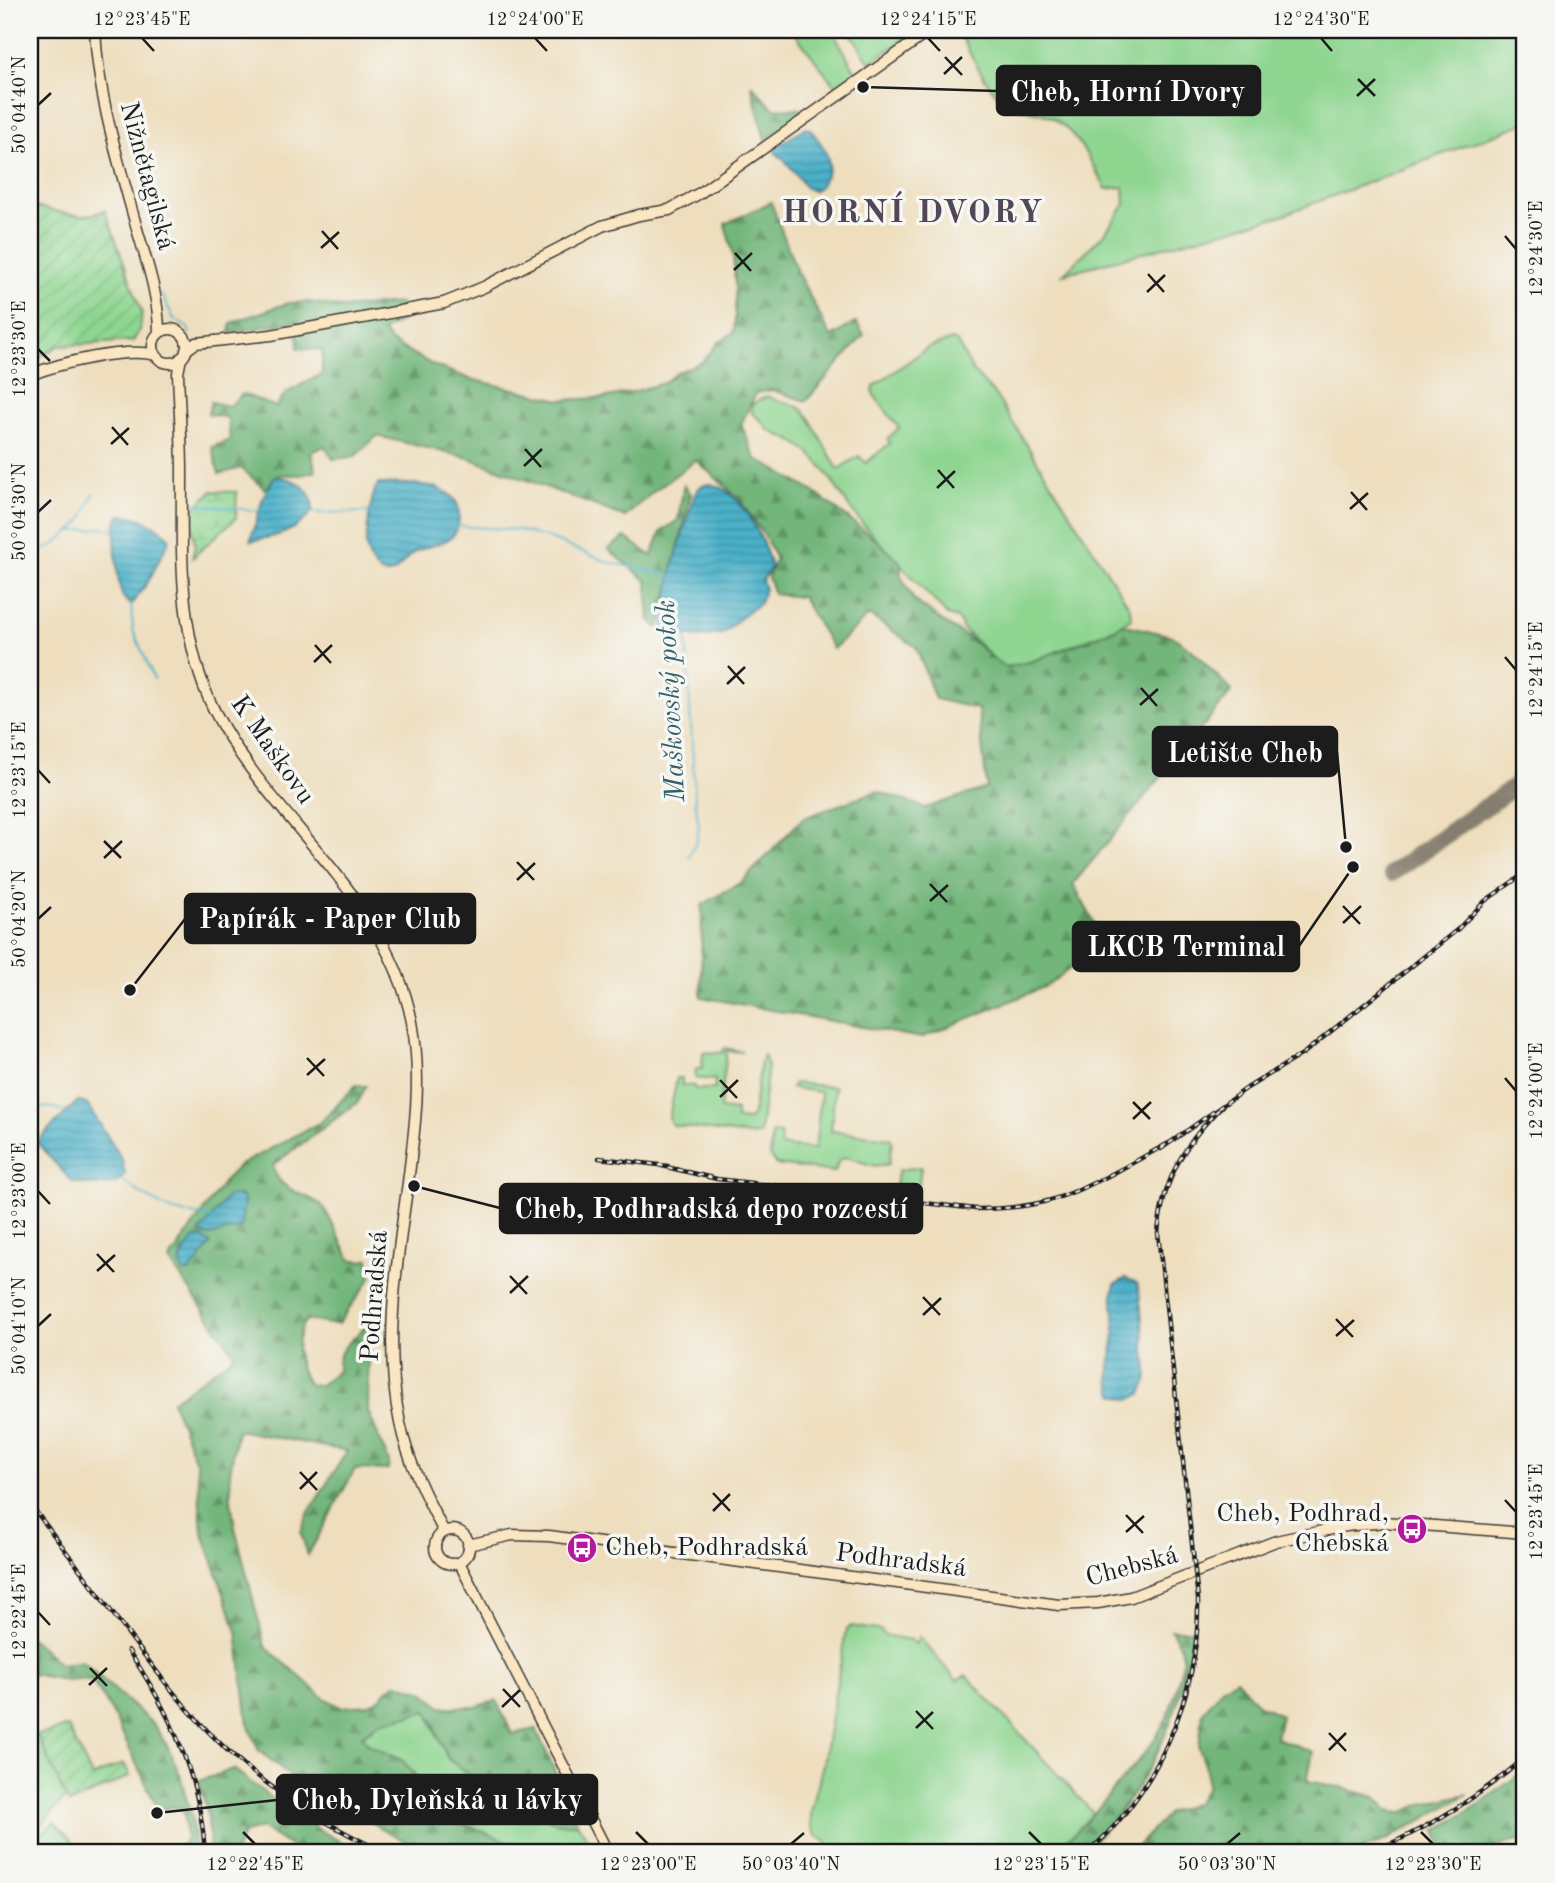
<svg xmlns="http://www.w3.org/2000/svg" width="1555" height="1883" font-family="'Old Standard TT',serif">
  <style>
    .grass { fill: #8ed590; stroke: #557856; stroke-width: 2 }
    .forest { fill: url(#forest-firs); stroke: #47694b; stroke-width: 2 }
    .wetland { fill: url(#wetland-marsh); stroke: #557856; stroke-width: 2 }
    .garden { fill: url(#garden-furrows); stroke: #557856; stroke-width: 2 }
    .water { fill: url(#water-rules); stroke: #336672; stroke-width: 2 }
    .lines { fill: none; stroke-linecap: round; stroke-linejoin: round }
    .stream { stroke: #4ab1c9; stroke-width: 2 }
    .taxiway { stroke: #857d6d; stroke-width: 18 }
    .secondary-casing { stroke: #3c3934; stroke-width: 13 }
    .secondary { stroke: #fbe6c4; stroke-width: 10 }
    .rail-casing { stroke: #1c1c1c; stroke-width: 4.5 }
    .rail { stroke: #f6f6f2; stroke-width: 2; stroke-dasharray: 5; stroke-linecap: butt }
    .ticks { fill: none; stroke: #1c1c1c; stroke-width: 2.5 }
    .labels { text-anchor: middle; dominant-baseline: central; stroke-width: 7; stroke-linejoin: round; paint-order: stroke }
    .street-label { font-size: 26px; fill: #1c1c1c; stroke: #f6f6f2 }
    .poi-label { font-size: 26px; fill: #1c1c1c; stroke: #f6f6f2; text-anchor: end }
    .water-label { font-size: 28px; font-style: italic; fill: #315f6a; stroke: #f6f6f2 }
    .district-label { font-size: 33px; font-weight: bold; letter-spacing: 2px; fill: #524757; stroke: #f6f6f2 }
    .leader { fill: none; stroke: #1c1c1c; stroke-width: 2.5 }
    .callout-dot { fill: #1c1c1c; stroke: #f6f6f2; stroke-width: 2.5 }
    .callout { fill: #1c1c1c; stroke: #1c1c1c; stroke-width: 2.5 }
    .callout-label { font-size: 28px; text-anchor: middle; font-weight: bold; fill: #fff }
    .neatline { fill: none; stroke: #1c1c1c; stroke-width: 2.5 }
    .ticks-label { font-size: 18px; text-anchor: middle; fill: #1c1c1c }
  </style>
  <defs>
    <pattern id="forest-firs" width="22" height="20" patternUnits="userSpaceOnUse" patternTransform="scale(1.75)"><rect width="22" height="20" fill="#72b67a"/><path d="M5 1l3.5 6h-7zM16 11l3.5 6h-7z" fill="#5d9363"/></pattern>
    <pattern id="wetland-marsh" width="20" height="14" patternUnits="userSpaceOnUse" patternTransform="scale(1.75)"><rect width="20" height="14" fill="#8ed590"/><path d="M1 5h8M5 5V1M11 12h8M15 12V8" fill="none" stroke="#7ab67c"/></pattern>
    <pattern id="garden-furrows" width="10" height="10" patternUnits="userSpaceOnUse" patternTransform="scale(1.75)"><rect width="10" height="10" fill="#8ed590"/><path d="M-1 1l2-2M0 10L10 0M9 11l2-2" fill="none" stroke="#7ab67c"/></pattern>
    <pattern id="water-rules" width="6" height="5" patternUnits="userSpaceOnUse" patternTransform="scale(1.75)"><rect width="6" height="5" fill="#4ab1c9"/><path d="M0 2.5h6" fill="none" stroke="#3d8fa2"/></pattern>
  </defs>
  <rect width="100%" height="100%" fill="#f6f6f2"/>
  <filter id="ink" filterUnits="userSpaceOnUse"><feTurbulence type="fractalNoise" baseFrequency=".0143" numOctaves="2"/><feDisplacementMap in="SourceGraphic" scale="14" xChannelSelector="R" yChannelSelector="G"/><feConvolveMatrix kernelMatrix="1 2 1 2 8 2 1 2 1" color-interpolation-filters="sRGB"/></filter>
  <filter id="wash" filterUnits="userSpaceOnUse"><feTurbulence type="fractalNoise" baseFrequency=".00686" numOctaves="4" result="noise"/><feDisplacementMap in="SourceGraphic" scale="28" xChannelSelector="R" yChannelSelector="G"/><feGaussianBlur stdDeviation="1.57" result="paint"/><feColorMatrix in="noise" values="0 0 0 0 0 0 0 0 0 0 0 0 0 0 0 0 0 1.4 0 .05"/><feComposite in="paint" operator="in"/></filter>
  <g filter="url(#wash)">
    <rect width="100%" height="100%" fill="#eedebe"/>
    <path class="grass" d="M792,30H832L856,72L837,88Z
      M849,30H917L870,63Z
      M958,30H1525V123L1280,216L1063,274L1105,233L1125,204L1124,187L1106,189C1092,164 1075,126 1046,115C1034,111 1015,109 1004,102C989,91 966,47 958,30Z
      M952,340L957,342L973,371L996,396L1130,608L1131,618L1115,629L1030,662L1006,667L997,662L962,628C961,619 954,617 947,615C919,583 889,554 862,523C839,498 826,461 796,443C787,438 776,434 767,429L765,424L752,413V404L767,396C782,405 797,401 808,416L838,469L859,456L866,463L890,443L887,439L899,428L873,394L874,386L929,347Z
      M725,1048L743,1052L727,1051L720,1109L736,1111V1119L749,1120L753,1114L761,1061L764,1055L768,1066L760,1133L755,1136L672,1125L669,1117L677,1078H682V1085L694,1086L695,1089H715V1080L695,1078L696,1069H702L703,1052L722,1053Z
      M794,1083L835,1087L831,1131L890,1138L892,1141L889,1164L875,1166L845,1157L838,1162L835,1172L776,1165L770,1156L772,1133L781,1134L780,1146L815,1149L821,1092L791,1088Z
      M921,1167L918,1190L894,1188L899,1170Z
      M851,1626L882,1631L883,1635L911,1640L916,1644L919,1637L957,1681L966,1675L1093,1813L1075,1833L1049,1853H828L827,1843L815,1834L811,1825V1812L823,1764L846,1630Z
      M427,1711L438,1737L558,1824H578L596,1853H537L453,1820L402,1760L369,1745L362,1736L379,1723Z
      M37,1735L66,1797L30,1838V1737Z
      M54,1822L84,1853H30V1846Z"/>
    <path class="forest" d="M852,75L855,79L765,140L751,84L773,108L806,109L816,105Z
      M771,202L797,272L831,337L856,322L864,335L806,401L772,390L756,393L741,424L755,458L814,492L879,542L901,563V576L914,600L943,622L972,640L997,662L1006,667L1030,662L1115,629L1122,624L1172,636L1192,650L1232,691L1073,884L1105,942L1047,986L921,1038L701,997L702,905L743,881L803,818L877,791L925,808L987,788L978,709L935,699L916,647L869,615L833,649L802,597L774,594L768,577L776,559L764,535L738,498L696,460L654,491L625,517L469,458L377,436L354,457L333,459L325,446L311,452L316,471C311,472 305,475 299,475C277,476 283,468 265,489L241,468L219,474L212,447L230,440L228,418L208,414L211,402L229,406L243,394L276,407L286,393L322,374V350L298,348L297,321L230,333L231,323L288,303L309,302L342,308L400,303L409,317L383,331L391,342L433,365L470,379L561,400L602,398L633,392L663,383L678,372L702,362L720,341L733,333C737,323 735,262 732,250C730,241 727,234 725,224Z
      M684,485L691,494L659,629L650,620L647,581L608,549L625,537L652,556L661,532L678,520Z
      M356,1085L366,1086L358,1102L273,1165C277,1192 304,1192 322,1205C325,1208 346,1251 350,1259L362,1261L369,1259L371,1278L338,1324C327,1325 318,1320 306,1320C292,1339 296,1366 309,1385H321L338,1371C336,1344 355,1342 369,1321L368,1411L389,1462L388,1470L355,1469L308,1555L301,1533L309,1512L347,1451L237,1430L230,1473L231,1500L235,1528L265,1646L323,1697L341,1707L367,1705L380,1699L389,1688L398,1683L423,1692L441,1707H476L496,1700L512,1734L536,1729L578,1824H558L473,1778L448,1759L427,1711L379,1723L362,1736L369,1745L402,1760L453,1820L537,1853H426L299,1782L259,1751L248,1724L237,1631L202,1531L197,1465L172,1401L235,1355L169,1260L226,1179L240,1165L321,1122Z
      M1171,1630H1193C1183,1715 1145,1796 1080,1853H1049L1075,1833L1093,1814L1150,1747L1166,1720L1176,1692L1183,1661L1179,1643Z
      M30,1637L61,1665L82,1661L154,1725L167,1746L180,1775L192,1819L195,1853H176L186,1838L184,1812L175,1807L158,1809L110,1708L92,1681L84,1679L65,1680L31,1674Z
      M1236,1679L1259,1705L1281,1715L1276,1738L1313,1752L1307,1781L1339,1787L1375,1797L1388,1811L1401,1813L1423,1804L1468,1794L1388,1839L1354,1853H1131L1168,1813L1196,1803L1207,1787L1206,1768L1199,1748L1203,1712L1222,1688Z
      M234,1769C274,1802 316,1831 363,1853H302L261,1828L243,1834L235,1853H210L208,1817L199,1781Z
      M1525,1770V1838L1479,1853H1444L1436,1831L1477,1806Z"/>
    <path class="wetland" d="M212,491L237,492L236,518L192,558L195,545L190,512Z"/>
    <path class="garden" d="M30,206C54,209 83,222 105,210L142,313L140,330L133,341L58,346L30,363Z
      M68,1727L92,1777L124,1763L130,1776L69,1804L37,1735Z"/>
    <path class="water" d="M805,128L810,129C822,144 836,160 824,179C821,185 820,188 813,191L806,188L788,164L774,151V148Z
      M274,477C295,477 313,488 313,510C298,532 276,537 250,541L263,498Z
      M378,484C403,483 459,480 459,514C459,523 458,532 450,538C441,545 426,546 415,552C406,556 400,570 392,573C376,579 365,553 366,541C368,526 370,496 378,484Z
      M709,484C741,488 764,540 771,567L762,581L765,589L760,603L746,613L724,633L700,637L669,634L663,629L672,569L695,494L701,486Z
      M121,515C136,515 162,526 170,539L148,582L131,605C127,602 126,601 123,597C117,585 112,528 118,517Z
      M78,1101L87,1104L122,1159L125,1175C114,1191 89,1184 72,1182L37,1143L38,1140Z
      M237,1195L243,1198L244,1202L241,1227L210,1236L200,1233L227,1197Z
      M201,1237L211,1244L191,1271L185,1273C174,1261 187,1249 194,1239Z
      M1126,1278L1137,1283L1139,1290L1148,1379L1141,1394L1130,1400L1115,1395C1103,1374 1115,1351 1115,1328C1115,1313 1110,1299 1115,1284Z"/>
    <g class="lines">
      <path class="stream" d="M162,295L174,319L188,328L190,334
        M94,493L82,520L72,531L103,528L116,531
        M191,504L261,511
        M309,513L373,512
        M458,526L518,530L548,538L608,562L673,576
        M30,554L51,547L71,531
        M131,604L133,630L154,679
        M686,633L695,799L699,828L697,840L689,857
        M30,1107L55,1108L66,1112
        M122,1180C136,1192 162,1207 178,1212C190,1215 201,1214 212,1219"/>
      <path class="taxiway" d="M1392,873L1525,779"/>
    </g>
  </g>
  <g filter="url(#ink)">
    <g class="lines">
      <g class="secondary-casing">
        <path id="secondary" d="M95,30C98,98 119,163 137,229C147,263 159,297 159,333
          M153 346a17 17 0 1 1 34 0a17 17 0 1 1-34 0Z
          M186,350L196,343L271,335L444,303L484,287L602,226L639,215L669,210L700,193L931,30
          M181,358L178,373C179,406 182,439 182,472C182,553 177,635 214,710C270,821 387,894 412,1022C422,1076 415,1128 408,1182C397,1262 383,1343 400,1423C408,1462 426,1497 444,1532
          M30,375C60,363 125,347 156,355
          M435 1547a17 17 0 1 1 34 0a17 17 0 1 1-34 0Z
          M468,1545L512,1535L549,1536L1059,1605L1098,1603L1131,1597L1276,1541L1346,1526L1384,1522L1525,1533
          M459,1562L608,1853"/>
      </g>
      <use href="#secondary" class="secondary"/>
      <g class="rail-casing">
        <path id="rail" d="M1161,1149L1247,1088L1304,1053L1458,929L1485,901L1525,873
          M599,1158L668,1166
          M658,1165L717,1179L976,1209C1001,1209 1027,1207 1051,1200C1093,1187 1131,1163 1169,1143
          M30,1504C59,1542 88,1580 117,1619C151,1664 184,1710 226,1749C273,1793 328,1826 386,1853
          M128,1650C170,1711 201,1778 205,1853
          M1087,1853C1158,1791 1200,1693 1198,1599L1158,1233C1163,1179 1184,1144 1222,1106
          M1369,1853C1426,1830 1478,1797 1525,1758"/>
      </g>
      <use href="#rail" class="rail"/>
    </g>
  </g>
  <path class="ticks" d="M142,38L154,51M535,38L547,51M928,38L940,51M1321,38L1332,51M945,57L962,75M944,74L962,57M1358,79L1375,96M1357,96L1375,79M38,105L51,93M322,231L338,249M1505,236L1516,249M321,248L339,232M735,253L751,271M734,270L752,253M1148,274L1164,292M1147,292L1165,275M38,349L50,361M112,427L128,445M111,444L129,428M525,449L541,467M524,466L542,449M938,470L954,488M937,488L955,471M1351,492L1367,510M1350,509L1368,493M38,512L51,500M315,645L331,663M1505,657L1516,670M314,662L332,645M728,666L744,684M727,684L745,667M1141,688L1157,706M1140,705L1158,689M38,770L50,783M104,841L121,858M104,858L122,841M517,862L534,880M517,880L535,863M930,884L947,902M930,901L948,885M1343,906L1360,924M38,919L51,907M1343,923L1361,906M307,1058L324,1076M307,1075L325,1059M1505,1078L1516,1091M720,1080L737,1098M720,1097L738,1080M1133,1102L1150,1119M1133,1119L1151,1102M38,1191L50,1204M97,1254L114,1272M97,1271L115,1255M510,1276L527,1294M510,1293L528,1276M923,1297L940,1315M923,1315L941,1298M1336,1319L1353,1337M38,1326L51,1314M1336,1336L1354,1320M300,1472L317,1490M300,1489L317,1472M713,1493L730,1511M1505,1500L1516,1512M713,1511L730,1494M1126,1515L1143,1533M1126,1532L1144,1516M38,1612L50,1625M90,1668L107,1686M89,1685L107,1668M503,1689L520,1707M502,1707L520,1690M916,1711L933,1729M916,1728L933,1712M1329,1733L1346,1751M1329,1750L1346,1733M243,1832L255,1844M636,1832L648,1844M1029,1832L1041,1844M1421,1832L1433,1844M791,1844L804,1833M1227,1844L1240,1833"/>
  <defs>
    <g id="bus-disc" transform="scale(1.575)"><circle r="9.5" fill="#b5179e" stroke="#f6f6f2"/><path d="M-5-6H5V4H4V6H2V4H-2V6H-4V4H-5ZM-3.5-4V0h7V-4ZM-3.5 1.2v1.5H-2V1.2ZM2 1.2v1.5H3.5V1.2Z" fill="#fff"/></g>
  </defs>
  <g fill-rule="evenodd">
    <use href="#bus-disc" x="1412" y="1529"/>
    <use href="#bus-disc" x="582" y="1548"/>
  </g>
  <g class="labels">
    <g class="street-label">
      <text transform="translate(147 176) rotate(75)">Nižnětagilská</text>
      <text transform="translate(272 750) rotate(55)">K Maškovu</text>
      <text transform="translate(375 1296) rotate(-86)">Podhradská</text>
      <text transform="translate(901 1561) rotate(7)">Podhradská</text>
      <text transform="translate(1132 1567) rotate(-15)">Chebská</text>
    </g>
    <g class="poi-label">
      <text x="1389" y="1514">Cheb, Podhrad,<tspan x="1389" dy="30">Chebská</tspan></text>
      <text x="605" y="1548" text-anchor="start">Cheb, Podhradská</text>
    </g>
    <g class="water-label">
      <text transform="translate(672 701) rotate(-93)">Maškovský potok</text>
    </g>
    <g class="district-label">
      <text x="913" y="213">HORNÍ DVORY</text>
    </g>
  </g>
  <path class="leader" d="M863 87L997 91M1346 847L1337 752M130 990L185 919M1353 867L1299 946M414 1186L500 1208M157 1813L277 1800"/>
  <g class="callout-dot">
    <circle cx="863" cy="87" r="7"/>
    <circle cx="1346" cy="847" r="7"/>
    <circle cx="130" cy="990" r="7"/>
    <circle cx="1353" cy="867" r="7"/>
    <circle cx="414" cy="1186" r="7"/>
    <circle cx="157" cy="1813" r="7"/>
  </g>
  <g class="callout">
    <rect x="997" y="66" width="263" height="49" rx="7"/>
    <rect x="1153" y="727" width="184" height="49" rx="7"/>
    <rect x="185" y="894" width="290" height="49" rx="7"/>
    <rect x="1073" y="922" width="226" height="49" rx="7"/>
    <rect x="500" y="1184" width="422" height="49" rx="7"/>
    <rect x="277" y="1775" width="320" height="49" rx="7"/>
  </g>
  <g class="callout-label">
    <text x="1128" y="101">Cheb, Horní Dvory</text>
    <text x="1245" y="762">Letište Cheb</text>
    <text x="330" y="928">Papírák - Paper Club</text>
    <text x="1186" y="956">LKCB Terminal</text>
    <text x="711" y="1218">Cheb, Podhradská depo rozcestí</text>
    <text x="437" y="1809">Cheb, Dyleňská u lávky</text>
  </g>
  <rect width="1555" height="1883" fill="none" stroke="#f6f6f2" stroke-width="77"/>
  <rect x="38" y="38" width="1478" height="1806" class="neatline"/>
  <g class="ticks-label">
    <text x="142" y="25">12°23'45"E</text>
    <text x="535" y="25">12°24'00"E</text>
    <text x="928" y="25">12°24'15"E</text>
    <text x="1321" y="25">12°24'30"E</text>
    <text transform="translate(19 105) rotate(-90)" y="6">50°04'40"N</text>
    <text transform="translate(1536 249) rotate(-90)" y="6">12°24'30"E</text>
    <text transform="translate(19 349) rotate(-90)" y="6">12°23'30"E</text>
    <text transform="translate(19 512) rotate(-90)" y="6">50°04'30"N</text>
    <text transform="translate(1536 670) rotate(-90)" y="6">12°24'15"E</text>
    <text transform="translate(19 770) rotate(-90)" y="6">12°23'15"E</text>
    <text transform="translate(19 919) rotate(-90)" y="6">50°04'20"N</text>
    <text transform="translate(1536 1091) rotate(-90)" y="6">12°24'00"E</text>
    <text transform="translate(19 1191) rotate(-90)" y="6">12°23'00"E</text>
    <text transform="translate(19 1326) rotate(-90)" y="6">50°04'10"N</text>
    <text transform="translate(1536 1512) rotate(-90)" y="6">12°23'45"E</text>
    <text transform="translate(19 1612) rotate(-90)" y="6">12°22'45"E</text>
    <text x="255" y="1870">12°22'45"E</text>
    <text x="648" y="1870">12°23'00"E</text>
    <text x="791" y="1870">50°03'40"N</text>
    <text x="1041" y="1870">12°23'15"E</text>
    <text x="1227" y="1870">50°03'30"N</text>
    <text x="1433" y="1870">12°23'30"E</text>
  </g>
</svg>
